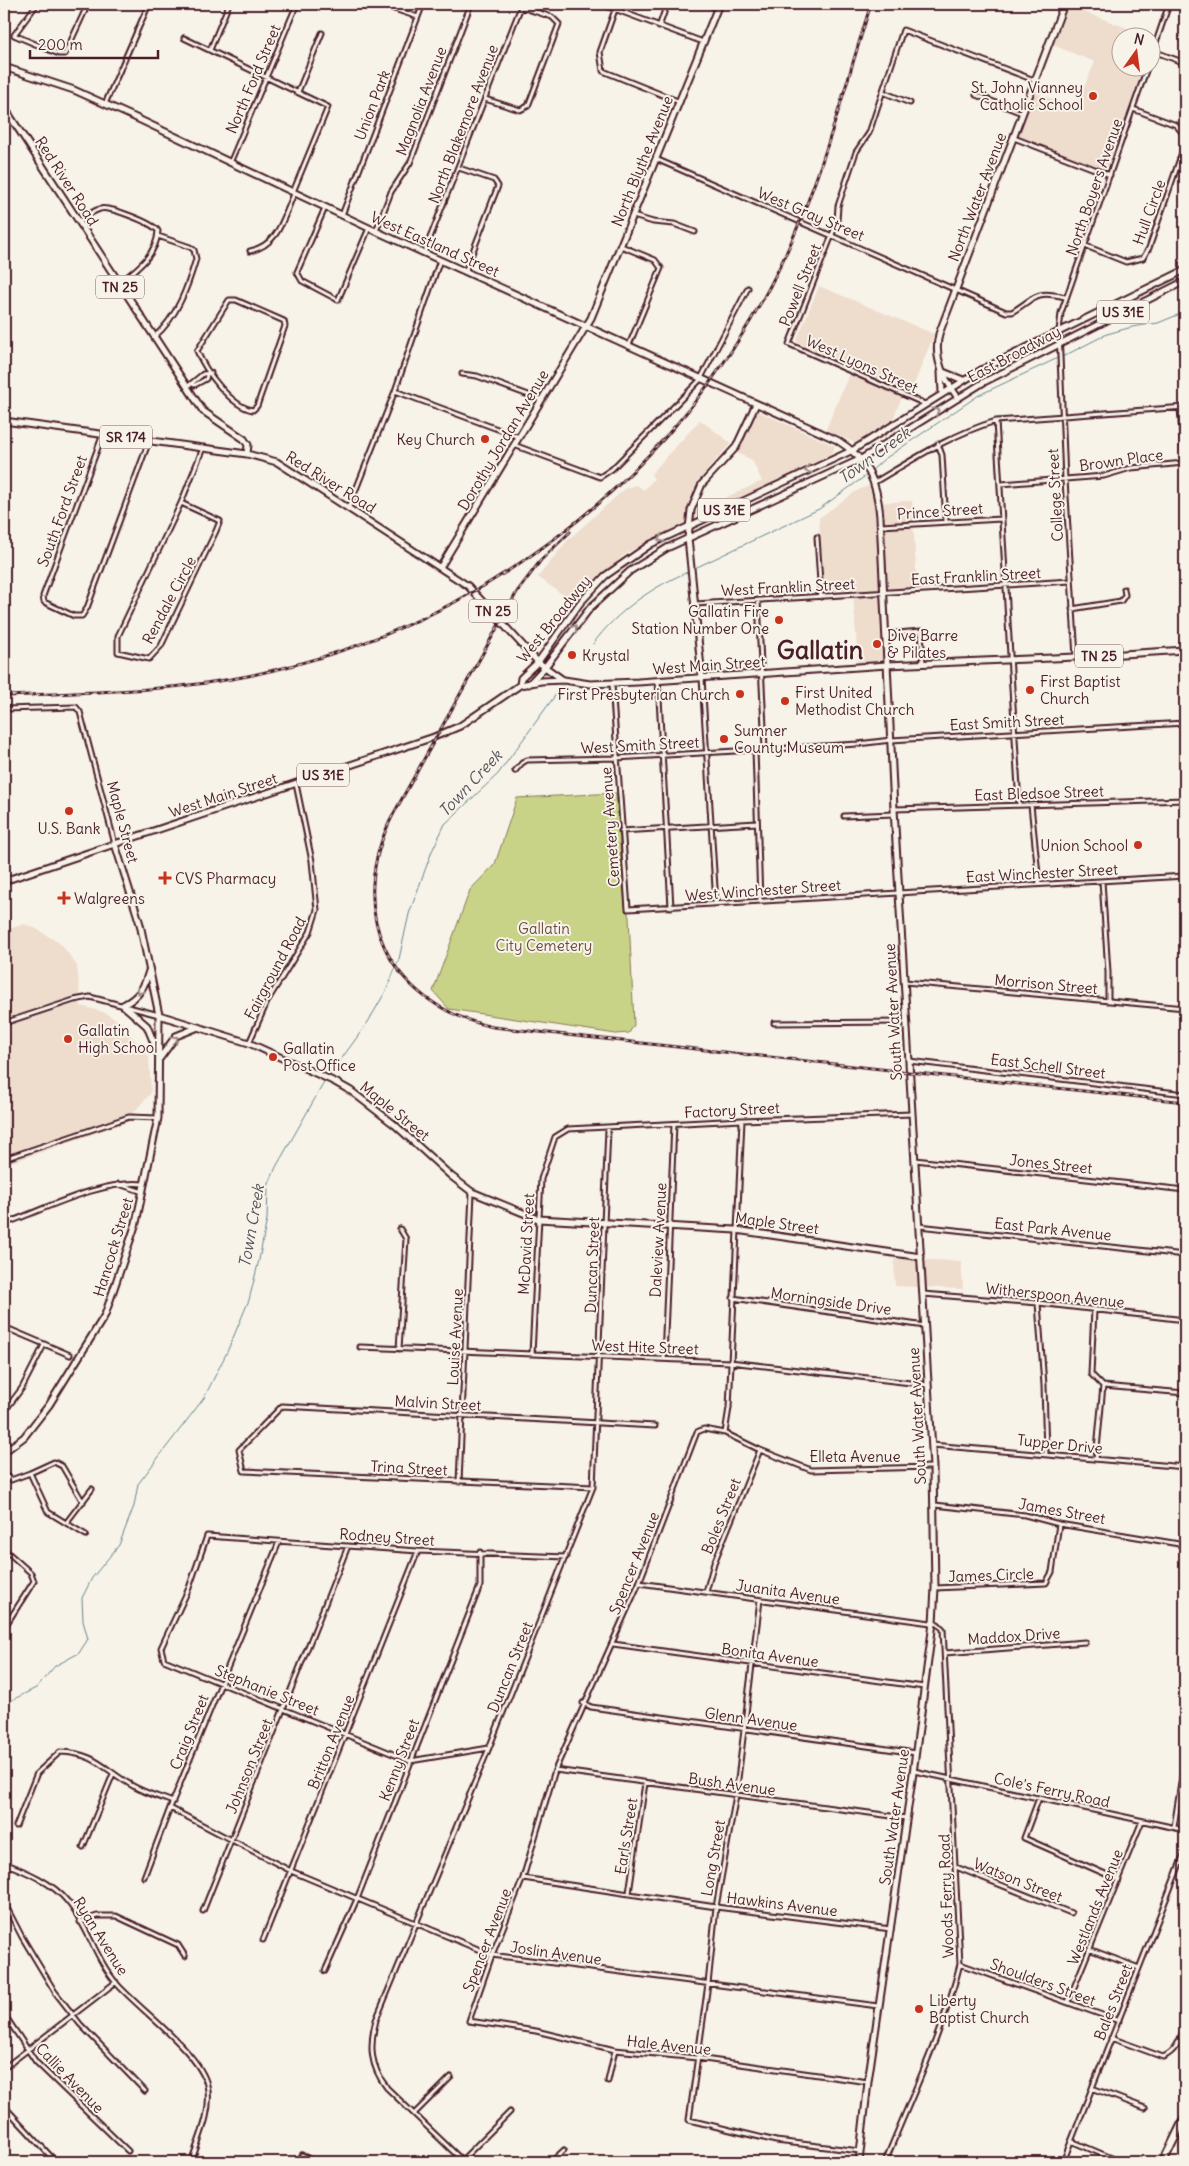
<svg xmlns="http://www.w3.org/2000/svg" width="1189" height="2166" font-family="Delius,sans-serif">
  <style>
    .built { fill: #eedccd }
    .green { fill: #c8d387; stroke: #897959 }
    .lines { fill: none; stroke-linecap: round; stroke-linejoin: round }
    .stream { stroke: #668491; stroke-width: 1 }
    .street-casing { stroke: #4a1f2b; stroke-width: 7 }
    .secondary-casing { stroke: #4a1f2b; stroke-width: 9 }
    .primary-casing { stroke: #4a1f2b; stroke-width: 9 }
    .highway-casing { stroke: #4a1f2b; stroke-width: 10 }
    .street { stroke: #f7f3e8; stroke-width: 3 }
    .secondary { stroke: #f7f3e8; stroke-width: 5 }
    .primary { stroke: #f7f3e8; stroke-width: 5 }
    .highway { stroke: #f7f3e8; stroke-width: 6 }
    .rail-casing { stroke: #4a1f2b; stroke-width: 3 }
    .rail { stroke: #f7f3e8; stroke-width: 1; stroke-dasharray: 4; stroke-linecap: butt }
    .oneway { stroke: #a0898a }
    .poi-dot { fill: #c8321e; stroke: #f7f3e8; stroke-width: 2 }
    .labels { text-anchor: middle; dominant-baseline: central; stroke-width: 4; stroke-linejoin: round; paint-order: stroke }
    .shield { fill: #f7f3e8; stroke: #7e5f64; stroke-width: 1 }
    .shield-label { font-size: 14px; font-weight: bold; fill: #4a1f2b }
    .street-label { font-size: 15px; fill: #4a1f2b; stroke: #f7f3e8 }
    .poi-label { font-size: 15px; fill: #4a1f2b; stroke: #f7f3e8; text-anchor: start }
    .park-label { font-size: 15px; fill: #6a4c42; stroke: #f7f3e8 }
    .water-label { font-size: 16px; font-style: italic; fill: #58525e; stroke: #f7f3e8 }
    .town-label { font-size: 25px; font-weight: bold; fill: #4a1f2b; stroke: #f7f3e8 }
  </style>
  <rect width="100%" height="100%" fill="#f7f3e8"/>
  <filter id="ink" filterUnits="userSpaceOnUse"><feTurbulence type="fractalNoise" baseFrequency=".02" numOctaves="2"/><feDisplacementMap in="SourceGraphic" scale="10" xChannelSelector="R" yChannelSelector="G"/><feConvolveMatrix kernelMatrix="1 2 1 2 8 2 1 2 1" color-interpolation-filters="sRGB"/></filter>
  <g filter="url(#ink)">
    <path class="built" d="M1068,6L1151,37L1122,38V68H1143L1106,173L1016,139L1034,92L1075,108L1095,62L1053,45Z
      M819,286L934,334L911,392L905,390L893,419L855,443L826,429L852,367L796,342Z
      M757,411L835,446L832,454L649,541L624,555L573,602L538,577L568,540L626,488L636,485L644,490L654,479L651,474L700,420L731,443L697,482L689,502L696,511L762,481L752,460L735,452L743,441Z
      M870,485L875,503L912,501L917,588L881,590L884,662L858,664L853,591L823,592L819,518L858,490Z
      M24,924L37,929L62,945L77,966L81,1006L103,1012L117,1020L149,1057L151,1093L133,1113L136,1119L4,1165V931Z
      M894,1259L961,1261L963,1289L895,1286Z"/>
    <path class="green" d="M616,793L625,905L629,917L634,1025L629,1033L616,1034L449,1009L433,991L470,890L495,864L517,798Z"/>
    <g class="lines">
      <path class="stream" d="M1062,357L1107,334L1132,327L1158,323L1185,312
        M870,472L883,460L979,395L1058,358
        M693,569L819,509L867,475
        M593,644C616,612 653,586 690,571
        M329,1076L368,1022L387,989L399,959L409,914L432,851L445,824L498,774L562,686
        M4,1704L36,1688L55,1666L79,1653L88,1639L83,1621L82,1598L92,1578L119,1545L134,1506L138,1484L204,1398L227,1352L249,1300L259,1260L267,1219L268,1186L276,1167L326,1079"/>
      <g class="street-casing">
        <path id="street" d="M37,4L14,35L59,54H65L88,4
          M379,4L418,17
          M601,4L703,42
          M617,4L600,52L603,71L680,102
          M659,27L667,4
          M184,38L328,107L293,192
          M210,50L229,4
          M1153,51L1185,63
          M1152,54L1169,4
          M298,92L322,33
          M883,92L910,103
          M976,95L1022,113
          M485,99L520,110L528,106L559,24L552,17L521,7
          M105,104L149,4
          M1133,109L1176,125L1185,136
          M1014,138L1110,175
          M656,159L1006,312H1012C1037,297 1034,290 1065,297
          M230,163L297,4
          M459,168L494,180L498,186L465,272
          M325,208L297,272L302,281L338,300L369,228
          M342,215L423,4
          M633,216L653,222L674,224L695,232
          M79,222C85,217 92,211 100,209C109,206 153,223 158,231C157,255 136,270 119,283
          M376,231L391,192L410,163L471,4
          M621,246L655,260L661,268L629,345
          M1086,246L1126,262L1143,258L1149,248L1185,144
          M250,251C279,245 283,218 294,194
          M424,253L522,4
          M229,300H236L284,321L285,326L257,406L253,410C231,407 205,370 197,351Z
          M154,337C177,318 188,286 196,259L194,250L190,247L158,236
          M462,374L477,376L542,400
          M192,384L195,385L206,379L207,375
          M187,387L203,374L211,373
          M395,391L519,437
          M925,404L789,344L832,235L837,221L838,206L856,152L869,133L903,30L1034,80
          M1180,408L1185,472
          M996,421L1019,805
          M103,434L43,596L44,602L74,616H82L87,608L149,441
          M938,444L942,455L946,522
          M514,445L600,477L612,469L700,380L748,288
          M875,482C914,459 952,434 996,421L1185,407
          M1001,484L1104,476L1131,468L1184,463
          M181,503L220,521L216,531L161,646L149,659L118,652V636Z
          M181,503L203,448
          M349,507L395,391L440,260
          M881,526L1001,519
          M817,537L821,597
          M758,600L765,749
          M695,604L1071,581
          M1072,609L1121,601L1125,595L1124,589
          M886,634L921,631L923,663
          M1076,657L1065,480L1059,331L1061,313L1147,68
          M702,678L716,904
          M658,681L671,907
          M612,684L628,909L1185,876
          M4,709L76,707L80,712L115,844
          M755,750L760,900
          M515,771L522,763L527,760L616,758L858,744L891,740L1185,723
          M1031,805L1039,884
          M895,809L1185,800
          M844,816L894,814
          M621,831L757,823
          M1102,881L1108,972V1001
          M905,982L1185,1008
          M4,1023L74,1000L90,997L159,1015
          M774,1023L906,1022
          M249,1043L268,1000L310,932L317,910L312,861L296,784
          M909,1061L1185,1094
          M4,1159L129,1117L158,1118
          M915,1160L1185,1190
          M119,1184L143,1192
          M4,1224C43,1210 103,1179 144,1184
          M919,1226L1185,1255
          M923,1294L1038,1303L1185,1320
          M733,1298L925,1326
          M1038,1303L1044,1385L1046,1454
          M1094,1310L1091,1374L1103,1386
          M4,1327L70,1355
          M360,1347L730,1362L928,1385
          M399,1349L406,1239L400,1229
          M532,1354L541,1179L555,1137L568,1129L742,1120L912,1114
          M664,1358L674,1124
          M1103,1386L1185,1393
          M4,1412L22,1388L44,1345
          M725,1433L729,1408L742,1120
          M932,1445L1185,1467
          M1096,1459L1103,1386
          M4,1472L11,1480L30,1473L48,1512L66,1523L92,1489
          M30,1473L54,1462L62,1466L83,1502
          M459,1482L472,1193
          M593,1487L244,1471L239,1450L282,1406L655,1426
          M935,1505L1025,1515L1059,1524L1185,1545
          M66,1523L86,1535
          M4,1549L31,1573L34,1581L4,1628
          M639,1583L938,1624L943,1629L960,1964C943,2032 911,2097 885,2162
          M935,1588L1046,1583L1052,1572L1059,1524
          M706,1592L714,1563L760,1450
          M760,1600L736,1795L716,1907L708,1984L689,2120L776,2141L860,2151
          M613,1644L924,1687
          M945,1653L1085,1642
          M583,1703L591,1707L916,1753
          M489,1748L410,1761L164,1660L161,1648L189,1588L207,1536L418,1551L566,1557
          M555,1770L906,1818
          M914,1771L1185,1830
          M1039,1798L1024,1838L1119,1880
          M170,1808L291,1871L492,1955L878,2006
          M16,1826L37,1773L60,1752C97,1753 104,1770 133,1786C145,1793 160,1797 173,1802
          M1174,1827L1185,1758
          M83,1847L113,1774
          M4,1863C27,1872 52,1882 68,1902C88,1926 96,1960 117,1984C140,2010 200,2053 207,2085C213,2110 199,2139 191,2162
          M956,1867L1071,1913
          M144,1877L170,1808L279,1542
          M523,1878L716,1907L891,1929
          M4,1885L9,1865
          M4,1890L7,1908L22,1937L55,1992L80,2024L145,2091
          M629,1893L645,1783
          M203,1911L348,1546
          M80,1922L97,1916H116L178,1945L185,1956
          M263,1940L418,1551
          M1089,1949L1139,1968
          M960,1964L1119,2021
          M325,1971L357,1899L480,1586V1552
          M1068,2002L1142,1821
          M4,2014L36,2062L128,2151
          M1111,2038L1163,2057C1177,2051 1180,2039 1185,2026
          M4,2068L116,1982
          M608,2081L615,2050
          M868,2082L697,2058L615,2050L536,2031L469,2021L492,1955L523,1878L555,1770L639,1583L697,1432L704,1429L725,1433L760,1450L811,1470L932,1467
          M1092,2088L1145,2108
          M4,2106L56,2162
          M414,2114L451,2077
          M1071,2141L1121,2162
          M302,2155L315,2162
          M462,2160L510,2112
          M464,2162L387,2088C370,2066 369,2046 376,2020L489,1748L593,1487L608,1129
          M551,2162L564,2150
          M1063,2162L1185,1851"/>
      </g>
      <g class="secondary-casing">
        <path id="secondary" d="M4,67L74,90L134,117L369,228L837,440C868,459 877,481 880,517L894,809L933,1467L935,1588L933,1623L913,1773L868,2082L859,2162
          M943,372L963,380
          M958,398C944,378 933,359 939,334L1064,4
          M441,566L591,318L719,4
          M702,678L688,538L691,510L702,484L736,447L756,404
          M149,971C144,988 139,997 123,1005L147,1026L158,1053
          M159,1015L249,1043L335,1082L351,1091L395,1125L451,1176L472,1192L538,1219L736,1230L921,1257
          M160,1058L176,1036L196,1028
          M4,1452L24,1437L49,1405L105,1315L136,1223L158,1118L159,1015L140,924L115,844"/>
      </g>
      <g class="primary-casing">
        <path id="primary" d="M4,107L203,411L244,439L248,445L247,454
          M941,372L942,393
          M4,421L247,454L277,462L468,586L538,662L563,680
          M529,684L545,667L590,608L630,571L667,548L861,459L984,382L1185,281
          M520,685L521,678L538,662L580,603L605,576L651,544L853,450L981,370L1185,270
          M4,881L434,737L460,726L520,685L541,681L564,680L590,684L638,682L887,665L1076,657L1185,650"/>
      </g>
      <g class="highway-casing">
        <path id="highway" d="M1163,2162L1185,2117"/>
      </g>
      <use href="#street" class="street"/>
      <use href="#secondary" class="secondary"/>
      <use href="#primary" class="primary"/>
      <use href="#highway" class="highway"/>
      <g class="rail-casing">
        <path id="rail" d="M570,532L541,560L517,592L394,813C343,909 387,1004 493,1027L1185,1102
          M4,696C85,692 168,692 248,676C472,630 663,489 770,286C817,198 841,98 871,4"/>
      </g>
      <use href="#rail" class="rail"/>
    </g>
    <defs><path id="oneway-chevron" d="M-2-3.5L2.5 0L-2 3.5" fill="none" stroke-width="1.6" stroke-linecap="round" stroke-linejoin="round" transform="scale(1.25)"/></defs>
    <g class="oneway">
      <use href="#oneway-chevron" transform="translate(936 411) rotate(-32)"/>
      <use href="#oneway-chevron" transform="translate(808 470) rotate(155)"/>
      <use href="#oneway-chevron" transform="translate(661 539) rotate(155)"/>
      <use href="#oneway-chevron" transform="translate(574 628) rotate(-53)"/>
      <use href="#oneway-chevron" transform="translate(140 991) rotate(123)"/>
      <use href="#oneway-chevron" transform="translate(175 1039) rotate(-43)"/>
    </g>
  </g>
  <g class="poi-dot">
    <circle cx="1093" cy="96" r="5"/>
    <circle cx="485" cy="439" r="5"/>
    <circle cx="779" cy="620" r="5"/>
    <circle cx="877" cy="644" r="5"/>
    <circle cx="572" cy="655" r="5"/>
    <circle cx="1030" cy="690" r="5"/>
    <circle cx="740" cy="694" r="5"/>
    <circle cx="785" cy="701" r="5"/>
    <circle cx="724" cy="739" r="5"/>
    <circle cx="69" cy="811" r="5"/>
    <circle cx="1138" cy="845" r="5"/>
    <path d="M162.5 870.5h5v5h5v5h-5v5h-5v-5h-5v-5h5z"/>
    <path d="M61.5 890.5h5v5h5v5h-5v5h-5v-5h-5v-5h5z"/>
    <circle cx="68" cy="1039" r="5"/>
    <circle cx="273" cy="1057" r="5"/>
    <circle cx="919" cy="2009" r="5"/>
  </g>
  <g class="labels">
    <g class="shield">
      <rect x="96" y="275.5" width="48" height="23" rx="4"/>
      <rect x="1097" y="300.5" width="52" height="23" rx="4"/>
      <rect x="100" y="425.5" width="52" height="23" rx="4"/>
      <rect x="698" y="498.5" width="52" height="23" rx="4"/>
      <rect x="469" y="599.5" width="48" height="23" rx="4"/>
      <rect x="1075" y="644.5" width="48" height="23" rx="4"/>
      <rect x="297" y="763.5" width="52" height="23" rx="4"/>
    </g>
    <g class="shield-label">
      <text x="120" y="287">TN 25</text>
      <text x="1123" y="312">US 31E</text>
      <text x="126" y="437">SR 174</text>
      <text x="724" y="510">US 31E</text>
      <text x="493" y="611">TN 25</text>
      <text x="1099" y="656">TN 25</text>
      <text x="323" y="775">US 31E</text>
    </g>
    <g class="street-label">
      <text transform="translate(253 79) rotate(-67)">North Ford Street</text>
      <text transform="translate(421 101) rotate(-69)">Magnolia Avenue</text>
      <text transform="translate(372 105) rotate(-69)">Union Park</text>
      <text transform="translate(463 124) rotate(-69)">North Blakemore Avenue</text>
      <text transform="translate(642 161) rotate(-68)">North Blythe Avenue</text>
      <text transform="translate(67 181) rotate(57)">Red River Road</text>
      <text transform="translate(1094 187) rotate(-71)">North Boyers Avenue</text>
      <text transform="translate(977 197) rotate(-69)">North Water Avenue</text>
      <text transform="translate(1149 212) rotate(-70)">Hull Circle</text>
      <text transform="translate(811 214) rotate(23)">West Gray Street</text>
      <text transform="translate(435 244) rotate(24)">West Eastland Street</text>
      <text transform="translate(800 285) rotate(-68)">Powell Street</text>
      <text transform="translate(1014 354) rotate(-28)">East Broadway</text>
      <text transform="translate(862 364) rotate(24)">West Lyons Street</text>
      <text transform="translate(503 440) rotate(-59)">Dorothy Jordan Avenue</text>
      <text transform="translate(1121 460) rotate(-8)">Brown Place</text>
      <text transform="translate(331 482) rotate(32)">Red River Road</text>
      <text transform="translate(1055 495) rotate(-93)">College Street</text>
      <text transform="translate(62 511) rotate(-70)">South Ford Street</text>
      <text transform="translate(940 511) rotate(-4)">Prince Street</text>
      <text transform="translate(976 576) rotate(-3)">East Franklin Street</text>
      <text transform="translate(788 587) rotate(-3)">West Franklin Street</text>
      <text transform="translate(169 600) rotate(-62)">Rendale Circle</text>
      <text transform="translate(554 619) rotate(-51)">West Broadway</text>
      <text transform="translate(709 665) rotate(-4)">West Main Street</text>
      <text transform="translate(1007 722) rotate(-3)">East Smith Street</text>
      <text transform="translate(640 745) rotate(-3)">West Smith Street</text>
      <text transform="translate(1039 793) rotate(-2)">East Bledsoe Street</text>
      <text transform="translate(223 795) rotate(-18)">West Main Street</text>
      <text transform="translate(123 822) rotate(75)">Maple Street</text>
      <text transform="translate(610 827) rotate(-94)">Cemetery Avenue</text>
      <text transform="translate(1042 873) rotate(-3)">East Winchester Street</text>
      <text transform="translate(763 890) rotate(-4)">West Winchester Street</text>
      <text transform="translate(275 968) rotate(-62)">Fairground Road</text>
      <text transform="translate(1046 984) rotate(5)">Morrison Street</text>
      <text transform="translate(893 1012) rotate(-93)">South Water Avenue</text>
      <text transform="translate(1048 1066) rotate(7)">East Schell Street</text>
      <text transform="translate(732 1110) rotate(-3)">Factory Street</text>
      <text transform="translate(395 1111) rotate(39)">Maple Street</text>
      <text transform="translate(1051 1164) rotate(6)">Jones Street</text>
      <text transform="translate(777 1223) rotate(8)">Maple Street</text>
      <text transform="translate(1053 1229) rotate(6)">East Park Avenue</text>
      <text transform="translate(658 1240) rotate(-87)">Daleview Avenue</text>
      <text transform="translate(526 1244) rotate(-87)">McDavid Street</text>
      <text transform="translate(113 1247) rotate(-73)">Hancock Street</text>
      <text transform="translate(592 1265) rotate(-88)">Duncan Street</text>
      <text transform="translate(1055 1295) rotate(6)">Witherspoon Avenue</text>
      <text transform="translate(831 1301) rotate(8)">Morningside Drive</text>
      <text transform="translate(455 1337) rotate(-87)">Louise Avenue</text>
      <text transform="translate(645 1347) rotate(2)">West Hite Street</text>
      <text transform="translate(438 1403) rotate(3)">Malvin Street</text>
      <text transform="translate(917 1416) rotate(-93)">South Water Avenue</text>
      <text transform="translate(1060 1444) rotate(6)">Tupper Drive</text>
      <text x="855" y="1456">Elleta Avenue</text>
      <text transform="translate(409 1468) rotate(3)">Trina Street</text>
      <text transform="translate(1062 1511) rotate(10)">James Street</text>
      <text transform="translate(721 1516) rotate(-68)">Boles Street</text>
      <text transform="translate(387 1537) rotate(4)">Rodney Street</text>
      <text transform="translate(634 1563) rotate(-68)">Spencer Avenue</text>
      <text transform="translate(991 1575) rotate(-2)">James Circle</text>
      <text transform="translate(788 1592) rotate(8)">Juanita Avenue</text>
      <text transform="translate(1014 1636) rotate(-4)">Maddox Drive</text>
      <text transform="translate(770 1655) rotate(8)">Bonita Avenue</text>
      <text transform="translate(510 1667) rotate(-68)">Duncan Street</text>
      <text transform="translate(267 1690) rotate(22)">Stephanie Street</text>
      <text transform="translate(751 1719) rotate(8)">Glenn Avenue</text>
      <text transform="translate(189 1732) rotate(-68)">Craig Street</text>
      <text transform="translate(331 1742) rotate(-68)">Britton Avenue</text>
      <text transform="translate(399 1760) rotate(-69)">Kenny Street</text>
      <text transform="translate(249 1766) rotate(-68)">Johnson Street</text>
      <text transform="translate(732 1784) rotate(8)">Bush Avenue</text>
      <text transform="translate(1052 1790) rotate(12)">Cole's Ferry Road</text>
      <text transform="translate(894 1817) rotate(-82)">South Water Avenue</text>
      <text transform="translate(626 1836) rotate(-81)">Earls Street</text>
      <text transform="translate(713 1858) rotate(-80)">Long Street</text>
      <text transform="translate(1018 1880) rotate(22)">Watson Street</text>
      <text transform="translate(946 1896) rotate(-92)">Woods Ferry Road</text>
      <text transform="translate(782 1904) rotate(7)">Hawkins Avenue</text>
      <text transform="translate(1095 1907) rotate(-68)">Westlands Avenue</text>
      <text transform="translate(101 1936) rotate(58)">Ryan Avenue</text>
      <text transform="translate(487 1940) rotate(-69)">Spencer Avenue</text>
      <text transform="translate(556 1953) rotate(8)">Joslin Avenue</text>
      <text transform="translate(1043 1982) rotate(20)">Shoulders Street</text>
      <text transform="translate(1113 2002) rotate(-69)">Bales Street</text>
      <text transform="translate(669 2045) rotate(6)">Hale Avenue</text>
      <text transform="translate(70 2078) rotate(46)">Callie Avenue</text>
    </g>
    <g class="poi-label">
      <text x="1083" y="87" text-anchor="end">St. John Vianney<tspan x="1083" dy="17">Catholic School</tspan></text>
      <text x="475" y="439" text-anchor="end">Key Church</text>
      <text x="769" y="611" text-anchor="end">Gallatin Fire<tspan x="769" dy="17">Station Number One</tspan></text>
      <text x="887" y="635">Dive Barre<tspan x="887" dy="17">&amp; Pilates</tspan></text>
      <text x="582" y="655">Krystal</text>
      <text x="1040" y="681">First Baptist<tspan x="1040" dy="17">Church</tspan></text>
      <text x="795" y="692">First United<tspan x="795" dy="17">Methodist Church</tspan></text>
      <text x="730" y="694" text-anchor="end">First Presbyterian Church</text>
      <text x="734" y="730">Sumner<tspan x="734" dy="17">County Museum</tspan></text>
      <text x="69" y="828" text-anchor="middle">U.S. Bank</text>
      <text x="1128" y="845" text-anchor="end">Union School</text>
      <text x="175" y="878">CVS Pharmacy</text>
      <text x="74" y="898">Walgreens</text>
      <text x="78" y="1030">Gallatin<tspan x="78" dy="17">High School</tspan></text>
      <text x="283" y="1048">Gallatin<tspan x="283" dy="17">Post Office</tspan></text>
      <text x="929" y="2000">Liberty<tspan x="929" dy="17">Baptist Church</tspan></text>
    </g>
    <g class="park-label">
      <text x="544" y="928">Gallatin<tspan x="544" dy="17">City Cemetery</tspan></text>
    </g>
    <g class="water-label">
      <text transform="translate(874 455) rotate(-36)">Town Creek</text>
      <text transform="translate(470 783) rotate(-47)">Town Creek</text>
      <text transform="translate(251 1226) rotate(-80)">Town Creek</text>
    </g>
    <g class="town-label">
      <text x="820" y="650">Gallatin</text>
    </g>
  </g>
  <rect width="1189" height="2166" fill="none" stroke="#f7f3e8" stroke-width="20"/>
  <rect x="10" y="10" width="1169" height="2146" fill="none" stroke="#4a1f2b" stroke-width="2" filter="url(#ink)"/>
  <g transform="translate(1136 52) rotate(14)"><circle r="24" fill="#f7f3e8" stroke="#b29e9c"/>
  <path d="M0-4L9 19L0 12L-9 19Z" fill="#c8321e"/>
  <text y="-8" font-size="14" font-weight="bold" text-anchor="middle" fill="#4a1f2b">N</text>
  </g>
  <path d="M30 50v8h128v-8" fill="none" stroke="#4a1f2b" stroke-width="2.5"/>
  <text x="38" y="50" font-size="15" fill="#4a1f2b" stroke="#f7f3e8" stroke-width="4" paint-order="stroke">200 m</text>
</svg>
